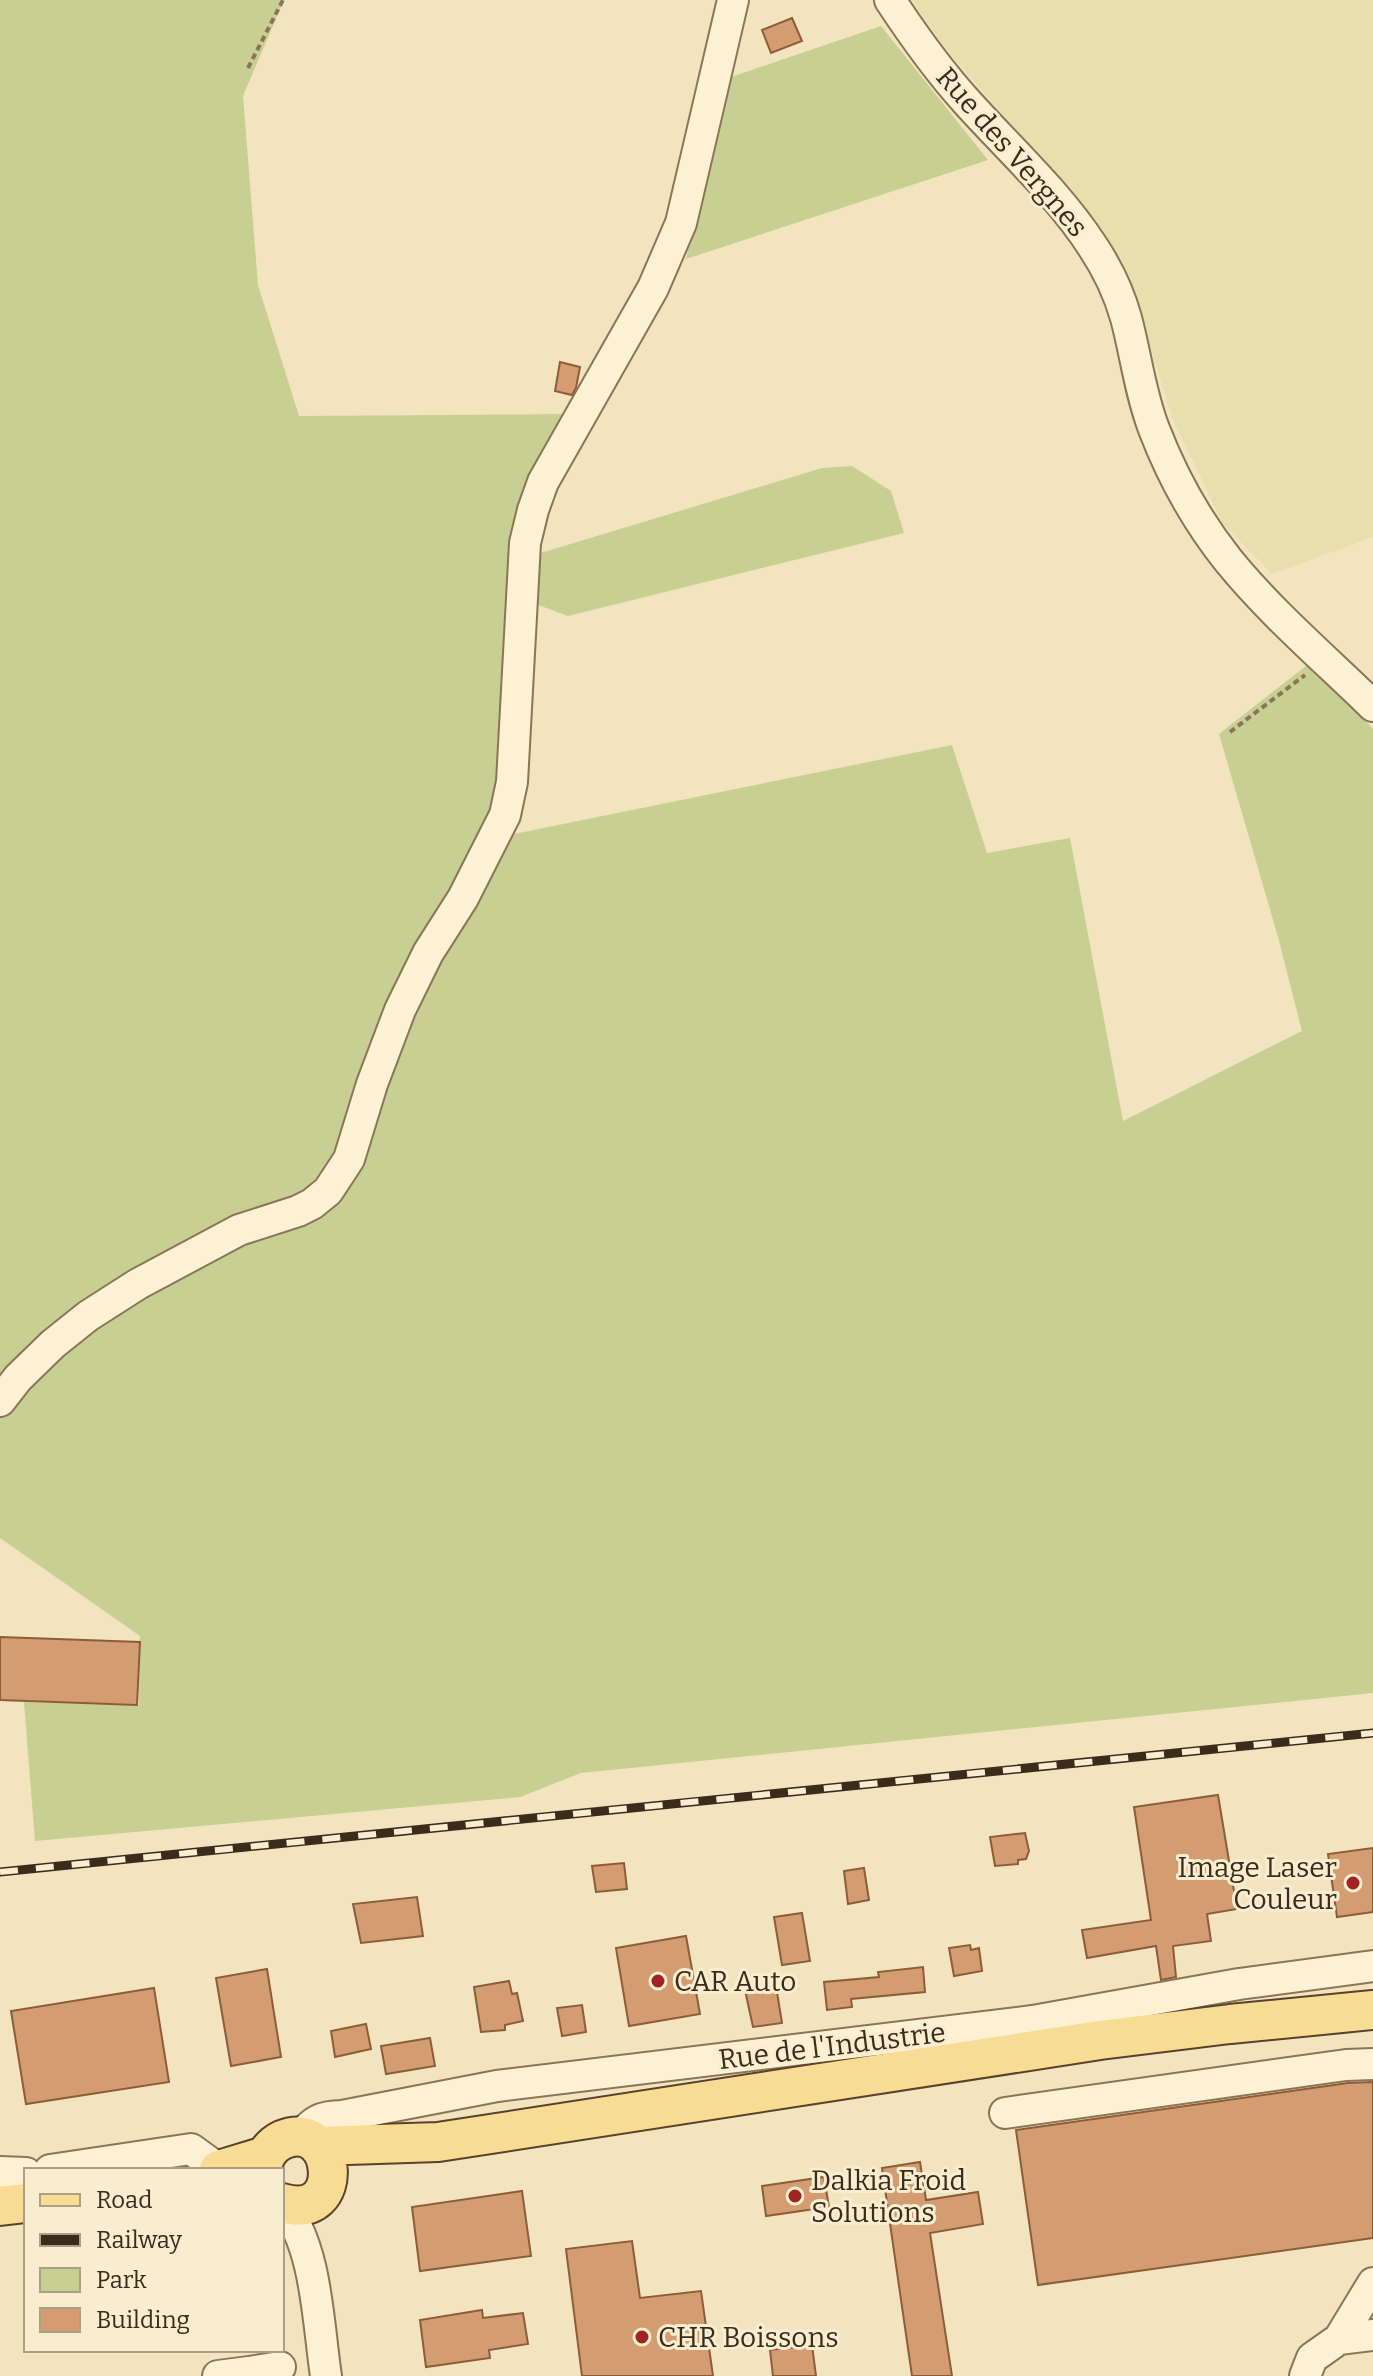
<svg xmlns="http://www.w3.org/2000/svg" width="1373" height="2376" font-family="Bitter,serif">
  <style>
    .farmland { fill: #e8e0ac }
    .green { fill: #c7d092 }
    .building { fill: #d39d71; stroke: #8d5d39; stroke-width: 2 }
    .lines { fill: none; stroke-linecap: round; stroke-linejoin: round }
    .minor-casing { stroke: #8c7456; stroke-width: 34 }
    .major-casing { stroke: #59412b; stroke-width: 42 }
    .path { stroke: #8c7456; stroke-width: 4; stroke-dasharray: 6 4; stroke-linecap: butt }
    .minor { stroke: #fcf1d3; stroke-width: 30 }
    .major { stroke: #f8dc93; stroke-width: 38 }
    .rail-casing { stroke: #3a2b1c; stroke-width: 9 }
    .rail { stroke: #f8edcf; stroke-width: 6; stroke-dasharray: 18; stroke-linecap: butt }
    .poi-dot { fill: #a02321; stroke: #f8edcf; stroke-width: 3 }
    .labels { text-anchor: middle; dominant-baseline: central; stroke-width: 6; stroke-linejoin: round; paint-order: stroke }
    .street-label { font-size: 28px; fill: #3a2b1c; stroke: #f8edcf }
    .poi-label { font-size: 28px; fill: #3a2b1c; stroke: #f8edcf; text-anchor: start }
  </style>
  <rect width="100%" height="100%" fill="#f1e4bf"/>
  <path class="farmland" d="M912,0H1373V537L1272,574L1223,524L1173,420L1125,266L1089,212L945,48Z"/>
  <path class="green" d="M0,0H284L243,96L258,285L299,416L566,414L523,501L497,794L432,963L514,834L952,745L987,853L1070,838L1123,1121L1302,1031L1278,937L1219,734L1311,662L1373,729V1693L581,1773L520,1797L35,1841L24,1702L139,1705L140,1636L0,1538Z
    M881,26L988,160L686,259L725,79Z
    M852,466L891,491L904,533L568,616L533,603L534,555L822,468Z"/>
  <path class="building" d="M792,18L802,41L771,53L762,30Z
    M560,362L580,367L576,388L572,395L555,391Z
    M0,1637L140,1642L137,1705L0,1700Z
    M1218,1795L1237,1909L1207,1914L1211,1941L1173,1946L1176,1977L1161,1980L1156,1946L1087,1958L1082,1930L1151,1920L1134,1807Z
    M1025,1833L1029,1851L1026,1859L1018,1860V1864L995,1866L990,1837Z
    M1373,1848V1912L1337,1917L1328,1854Z
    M624,1863L627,1889L596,1892L592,1866Z
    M864,1868L869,1900L848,1904L844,1871Z
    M417,1897L423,1936L361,1943L353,1904Z
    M802,1913L810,1961L782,1965L774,1917Z
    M686,1936L700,2014L629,2026L616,1948Z
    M970,1945L971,1950L979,1948L982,1971L954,1976L949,1948Z
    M923,1967L925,1992L851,1999L852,2007L827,2010L824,1982L879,1977L878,1972Z
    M267,1969L281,2057L231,2066L216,1978Z
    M509,1981L512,1994L517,1993L523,2021L505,2025V2030L481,2032L474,1987Z
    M776,1986L782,2023L753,2027L745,1990Z
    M154,1988L169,2082L26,2104L11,2011Z
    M582,2005L586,2032L562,2036L557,2008Z
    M366,2024L371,2049L335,2057L331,2031Z
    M430,2038L435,2066L386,2074L381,2046Z
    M1373,2082V2238L1038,2285L1016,2130L1348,2083Z
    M920,2162L926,2200L978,2192L983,2224L930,2233L952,2376H912L882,2168Z
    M824,2177L829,2207L766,2216L762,2186Z
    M522,2191L531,2256L420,2271L412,2207Z
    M632,2241L640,2298L701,2291L713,2376H582L566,2249Z
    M482,2310L483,2318L523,2313L528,2344L489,2350L490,2358L426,2367L420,2320Z
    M812,2345L816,2376H773L770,2350Z"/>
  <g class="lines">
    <g class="minor-casing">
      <path id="minor" d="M890,0C913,35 938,70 966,101C1009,149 1058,193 1093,247C1107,268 1119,293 1126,318C1136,355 1140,393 1154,429C1172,476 1197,521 1228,560C1271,613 1324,658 1373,706
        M0,1401L18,1378L53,1344L88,1316L138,1284L239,1230L298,1211L312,1204L328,1191L349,1159L372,1084L400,1010L428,953L463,898L505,815L512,782L525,543L533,510L543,482L653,288L681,223L733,0
        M1005,2113L1346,2065L1373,2064
        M299,2138C313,2121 321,2116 342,2116L497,2086L1033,2021L1239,1984L1373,1966
        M50,2170L191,2149L220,2170
        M0,2172L26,2173
        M282,2204C317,2245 318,2324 326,2376
        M1339,2339L1373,2335
        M249,2372L280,2367
        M218,2376L249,2372V2376
        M1305,2376L1312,2358L1339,2339L1373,2283"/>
    </g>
    <g class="major-casing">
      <path id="major" d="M318,2146L438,2142L1100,2040L1230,2024L1373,2010
        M219,2170L265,2156
        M262,2170C263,2157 270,2146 282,2140C337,2116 349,2223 282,2203
        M0,2206L26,2203"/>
    </g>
    <path class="path" d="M248,68L283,0
      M1230,732L1305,675"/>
    <use href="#minor" class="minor"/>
    <use href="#major" class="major"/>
    <g class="rail-casing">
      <path id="rail" d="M0,1872L1373,1733"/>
    </g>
    <use href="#rail" class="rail"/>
  </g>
  <g class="poi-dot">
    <circle cx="1353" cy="1883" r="8"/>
    <circle cx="658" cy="1981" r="8"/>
    <circle cx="795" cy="2196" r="8"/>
    <circle cx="642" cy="2337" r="8"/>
  </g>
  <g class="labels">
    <g class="street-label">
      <text transform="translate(1012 152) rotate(49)">Rue des Vergnes</text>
      <text transform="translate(832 2046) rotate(-7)">Rue de l'Industrie</text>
    </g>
    <g class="poi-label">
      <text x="1337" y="1867" text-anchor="end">Image Laser<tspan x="1337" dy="32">Couleur</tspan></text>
      <text x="674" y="1981">CAR Auto</text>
      <text x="811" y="2180">Dalkia Froid<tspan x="811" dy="32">Solutions</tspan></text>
      <text x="658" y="2337">CHR Boissons</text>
    </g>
  </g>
  <rect x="24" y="2168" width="260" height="184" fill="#f8edcf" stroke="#ac9f87" stroke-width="2"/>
  <rect x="40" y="2194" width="40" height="12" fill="#f8dc93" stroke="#ac9f87" stroke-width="2"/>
  <text x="96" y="2208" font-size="24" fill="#3a2b1c">Road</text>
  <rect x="40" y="2234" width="40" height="12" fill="#3a2b1c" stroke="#ac9f87" stroke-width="2"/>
  <text x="96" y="2248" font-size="24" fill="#3a2b1c">Railway</text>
  <rect x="40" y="2268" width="40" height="24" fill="#c7d092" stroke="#ac9f87" stroke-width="2"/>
  <text x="96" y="2288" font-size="24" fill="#3a2b1c">Park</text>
  <rect x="40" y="2308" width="40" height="24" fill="#d39d71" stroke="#ac9f87" stroke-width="2"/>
  <text x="96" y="2328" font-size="24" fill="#3a2b1c">Building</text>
</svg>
